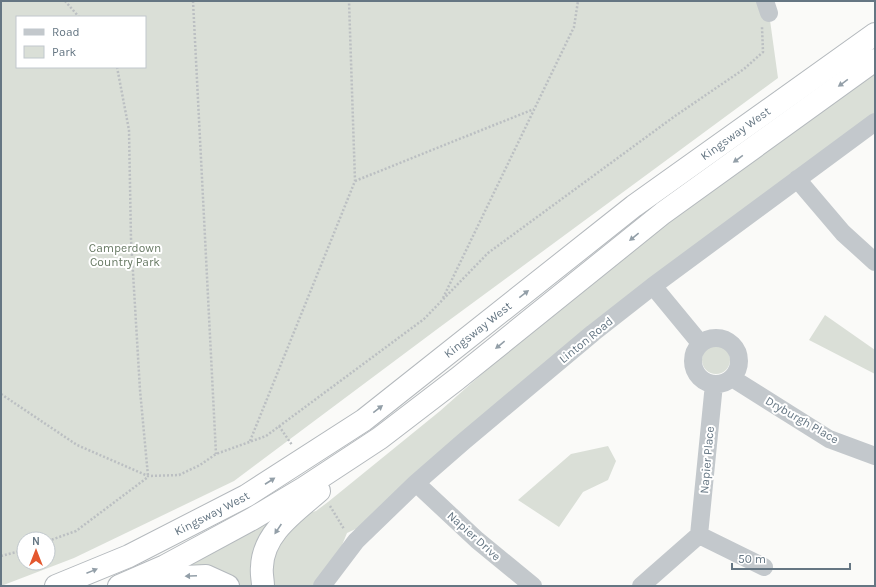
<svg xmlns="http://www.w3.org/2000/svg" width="876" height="587" font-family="Karla,sans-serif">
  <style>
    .green { fill: #dadfd7; fill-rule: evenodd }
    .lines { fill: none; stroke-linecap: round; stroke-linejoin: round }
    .highway-casing { stroke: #b4b9bd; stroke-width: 24 }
    .path { stroke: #bbbfc2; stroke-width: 2.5; stroke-dasharray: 2 2; stroke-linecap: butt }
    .minor { stroke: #c3c8cc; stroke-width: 18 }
    .highway { stroke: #fff; stroke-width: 22 }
    .oneway { fill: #939fa8 }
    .labels { text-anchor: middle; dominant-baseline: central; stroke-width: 4; stroke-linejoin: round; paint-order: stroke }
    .street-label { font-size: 12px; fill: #657683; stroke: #fff }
    .park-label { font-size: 12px; fill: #687a64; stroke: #fff }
  </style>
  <rect width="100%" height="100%" fill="#fafaf8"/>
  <path class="green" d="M1,1H765L769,13L778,78L440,327L234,481L74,558L1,586ZM17,17H145V67H17ZM24,539H48V563H24Z
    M875,70V113L360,527L347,533L340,550L314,586H268L271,548L305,514L316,511L328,502L440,411L511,348L694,202Z
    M825,315L875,350V374L809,340Z
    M702 360a14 14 0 1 1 28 0a14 14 0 1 1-28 0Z
    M608,446L616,461L608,480L583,492L559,527L518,500L571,454Z
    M275,517L258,586H241L209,569L181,568Z"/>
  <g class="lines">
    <g class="highway-casing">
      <g id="highway">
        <path id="s1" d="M56,586L129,556L246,496L364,420L634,206L875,34"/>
        <path d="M119,586L165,566L252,519L304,488L380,438L457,379L663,213L875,60"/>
        <path d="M146,586L184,577L206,576L228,586"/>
        <path d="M263,586C263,580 261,573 262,567C263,533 295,512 319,491"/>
      </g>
    </g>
    <path class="path" d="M65,1L79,17
      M193,1L216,454
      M117,67L129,130L131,239L140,390L148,476
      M355,181L534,109
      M443,298L574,27L578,1
      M1,394L77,445L148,476L179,475L200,465L216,454L266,436L424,319L488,253L675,116L744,69L763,52L762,27
      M279,426L292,445
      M250,441L355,181L349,1
      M330,506L344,529
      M48,541L76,531L148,477
      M1,556L24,550"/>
    <path class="minor" d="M765,1L769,13
      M797,179L843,233L875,262
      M653,286L700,343
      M693 361a23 23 0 1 1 46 0a23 23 0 1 1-46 0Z
      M732,378L829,439L875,456
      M416,483L477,540L533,586
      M699,535L764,567
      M322,586L356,541L416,483L463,442L593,333L653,286L875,122
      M641,586L699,535L714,384"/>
    <use href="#highway" class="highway"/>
  </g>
  <defs><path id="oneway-solid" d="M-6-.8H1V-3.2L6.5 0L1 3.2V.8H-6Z"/></defs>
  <g class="oneway">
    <use href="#oneway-solid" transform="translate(843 83) rotate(144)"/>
    <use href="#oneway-solid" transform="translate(738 159) rotate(144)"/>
    <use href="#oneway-solid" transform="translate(634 237) rotate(141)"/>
    <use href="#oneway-solid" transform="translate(524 294) rotate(-38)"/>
    <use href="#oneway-solid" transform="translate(500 345) rotate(141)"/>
    <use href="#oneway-solid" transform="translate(378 409) rotate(-38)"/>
    <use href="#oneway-solid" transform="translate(270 481) rotate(-33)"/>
    <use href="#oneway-solid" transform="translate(278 529) rotate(124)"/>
    <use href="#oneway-solid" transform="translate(92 571) rotate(-22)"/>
    <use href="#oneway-solid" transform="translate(191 576) rotate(178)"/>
  </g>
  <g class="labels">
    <g class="street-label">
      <text stroke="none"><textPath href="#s1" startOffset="820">Kingsway West</textPath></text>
      <text stroke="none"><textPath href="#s1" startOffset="496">Kingsway West</textPath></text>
      <text transform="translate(586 340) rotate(-39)">Linton Road</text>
      <text transform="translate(802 420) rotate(30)">Dryburgh Place</text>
      <text transform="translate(707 460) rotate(-85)">Napier Place</text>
      <text stroke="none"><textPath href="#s1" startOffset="172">Kingsway West</textPath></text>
      <text transform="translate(474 536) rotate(42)">Napier Drive</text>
    </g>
    <g class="park-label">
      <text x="125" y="248">Camperdown<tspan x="125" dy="14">Country Park</tspan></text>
    </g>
  </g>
  <rect width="876" height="587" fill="none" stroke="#657683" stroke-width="4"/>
  <rect x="16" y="16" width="130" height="52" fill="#ffffff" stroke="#c1c8cd"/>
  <rect x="24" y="29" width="20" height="6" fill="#c3c8cc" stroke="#c1c8cd"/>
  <text x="52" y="36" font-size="12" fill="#657683">Road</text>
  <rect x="24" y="46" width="20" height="12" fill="#dadfd7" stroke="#c1c8cd"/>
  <text x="52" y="56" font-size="12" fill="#657683">Park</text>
  <g transform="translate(36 551)"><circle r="19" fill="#ffffff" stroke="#c1c8cd"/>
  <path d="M0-3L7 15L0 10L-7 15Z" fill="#e4572e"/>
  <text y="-6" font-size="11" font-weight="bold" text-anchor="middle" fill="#657683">N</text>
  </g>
  <path d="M732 563v6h118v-6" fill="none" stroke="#657683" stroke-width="2"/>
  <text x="738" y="563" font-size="12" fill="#657683" stroke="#ffffff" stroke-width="3" paint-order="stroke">50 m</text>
</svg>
